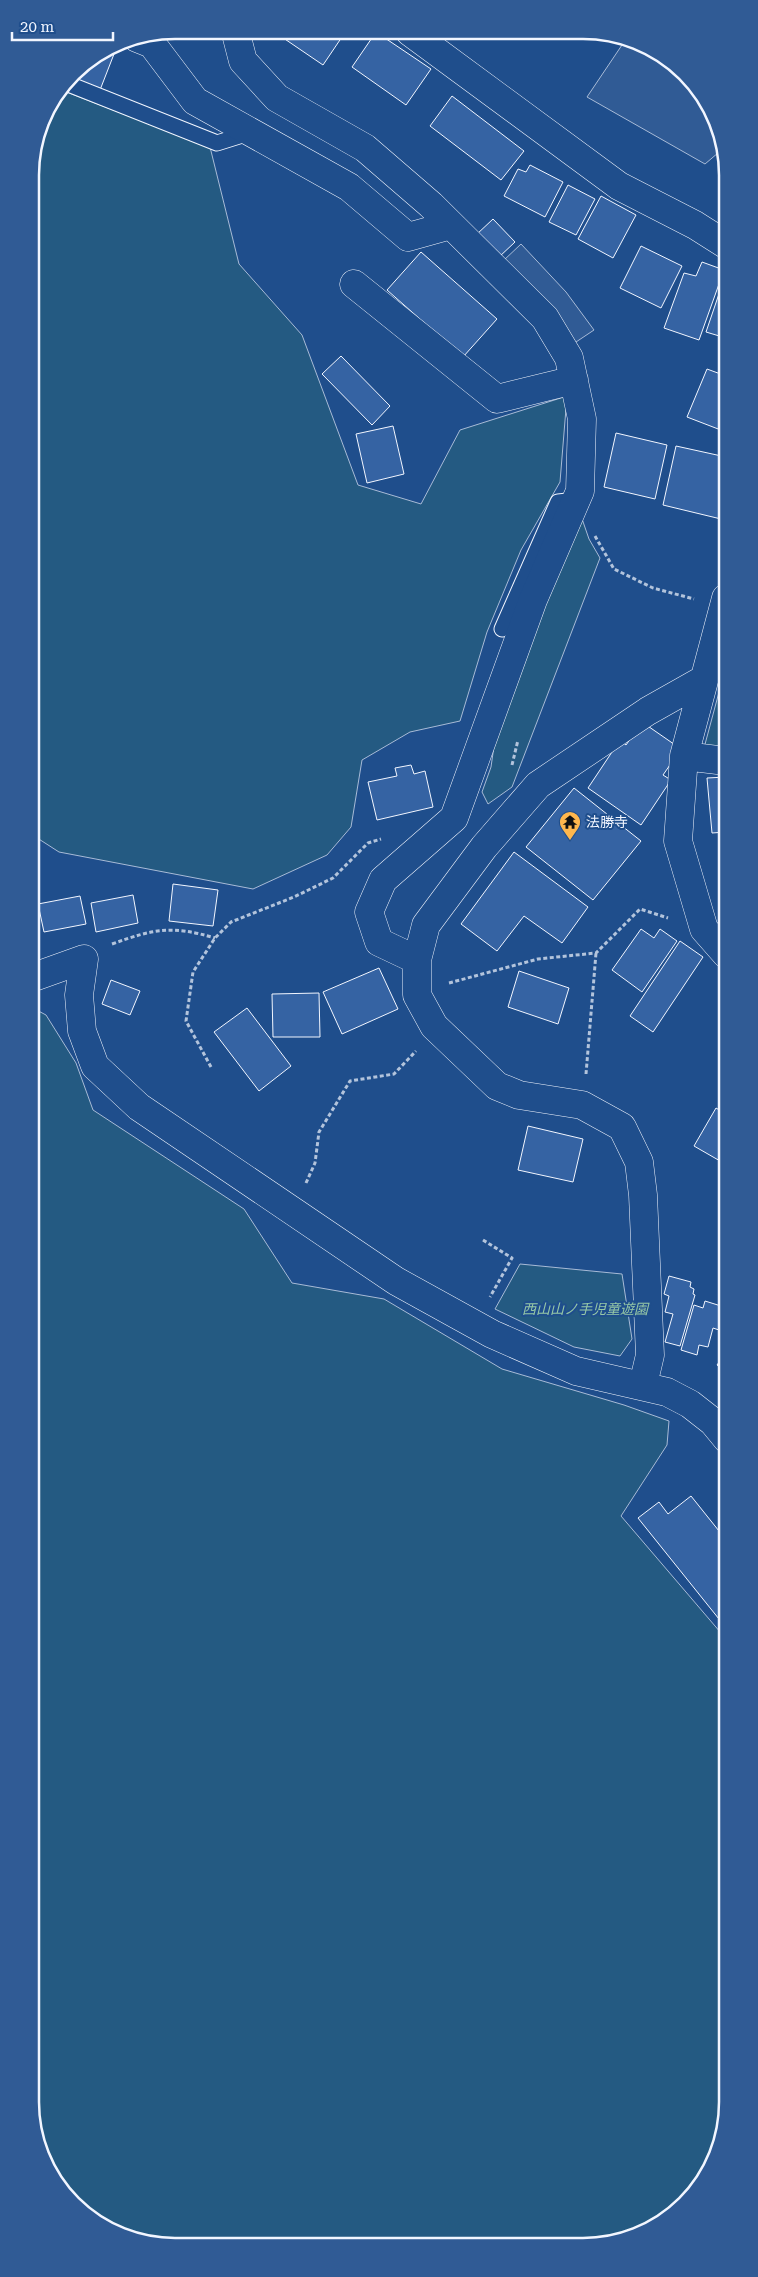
<svg xmlns="http://www.w3.org/2000/svg" width="758" height="2277" font-family="'Roboto Serif','Noto Sans JP',serif">
  <style>
    .green { fill: #245a82; stroke: #a8bbd7 }
    .parking { fill: #305b95; stroke: #a8bbd7 }
    .building { fill: #3563a3; stroke: #f2f6ff }
    .lines { fill: none; stroke-linecap: round; stroke-linejoin: round }
    .lane-casing { stroke: #f2f6ff; stroke-width: 17 }
    .street-casing { stroke: #f2f6ff; stroke-width: 29 }
    .path { stroke: #b3c4dc; stroke-width: 3; stroke-dasharray: 4 2.5; stroke-linecap: butt }
    .lane { stroke: #1f4e8c; stroke-width: 15 }
    .street { stroke: #1f4e8c; stroke-width: 28 }
    .labels { text-anchor: middle; dominant-baseline: central; stroke-width: 4; stroke-linejoin: round; paint-order: stroke }
    .poi-label { font-size: 14px; fill: #f2f6ff; stroke: #1f4e8c; text-anchor: start }
    .park-label { font-size: 14px; font-style: italic; fill: #97c8a6; stroke: #1f4e8c }
    .rim { fill: none; stroke: #f2f6ff; stroke-width: 2.5 }
  </style>
  <rect width="100%" height="100%" fill="#1f4e8c"/>
  <path class="green" d="M61,90L210,147L239,264L302,335L358,485L421,504L460,430L567,396L560,482L521,550L487,632L460,721L410,732L362,760L351,827L327,855L253,889L59,852L31,834L30,165L45,111Z
    M580,513L589,539L600,558L512,787L488,804L482,792L491,767L495,739Z
    M726,666V746L704,748Z
    M31,1007L46,1015L76,1063L93,1110L244,1209L292,1283L384,1299L502,1369L624,1405L669,1421L667,1445L621,1516L727,1640L728,2111L717,2157L692,2198L655,2228L611,2244H147L103,2228L72,2204L33,2130Z
    M520,1264L622,1274L632,1339L620,1356L574,1347L495,1309Z"/>
  <path class="parking" d="M624,42L634,45L686,73L725,147L705,164L587,97Z
    M521,244L566,292L594,330L573,344L503,261Z"/>
  <path class="building" d="M273,31H346L323,65Z
    M376,32L431,69L406,105L352,67Z
    M105,50L114,54L100,90L70,78L79,66Z
    M452,96L524,151L501,180L430,126Z
    M530,165L563,182L545,217L504,196L518,169L526,172Z
    M568,185L595,199L576,235L549,222Z
    M601,196L636,215L613,258L578,239Z
    M493,219L515,242L498,258L476,235Z
    M641,246L682,266L661,308L620,288Z
    M421,252L497,319L463,357L387,290Z
    M702,262L724,270L699,340L664,328L684,273L696,276Z
    M723,282H725L726,338L706,332Z
    M341,356L390,406L372,425L322,374Z
    M707,369L726,376V432L687,417Z
    M393,426L404,474L367,483L356,434Z
    M616,433L667,445L655,499L604,487Z
    M676,446L726,457V497L721,519L663,505Z
    M642,722L681,749L663,775L671,780L641,825L588,788L620,740L626,745Z
    M411,765L414,774L425,771L433,807L377,820L368,782L397,776L395,768Z
    M726,777V832L712,833L707,778Z
    M574,788L641,841L593,900L526,847Z
    M514,852L588,907L562,943L524,916L497,951L461,924Z
    M173,884L218,890L213,926L169,921Z
    M133,895L138,923L96,932L91,903Z
    M80,896L86,924L44,932L38,904Z
    M641,929L654,938L660,929L677,941L642,992L612,970Z
    M680,941L703,957L653,1032L630,1016Z
    M379,968L398,1009L342,1034L323,992Z
    M519,971L569,988L558,1024L508,1007Z
    M111,980L140,991L130,1015L102,1004Z
    M319,993L320,1037H273L272,994Z
    M247,1008L291,1066L259,1091L214,1032Z
    M716,1108L726,1114L727,1165L694,1146Z
    M528,1126L583,1139L573,1182L518,1170Z
    M669,1276L691,1282L690,1287L694,1289L693,1294L695,1295L680,1346L665,1342L673,1314L665,1312L669,1296L664,1294Z
    M705,1301L721,1306L719,1312L727,1315L722,1331L713,1328L708,1347L699,1345L697,1355L681,1350L694,1305L703,1308Z
    M727,1351V1372L717,1365Z
    M691,1496L727,1541V1629L638,1518L659,1502L668,1514Z"/>
  <g class="lines">
    <g class="lane-casing">
      <path id="lane" d="M66,83L217,143L252,132
        M502,629L558,502L577,500"/>
    </g>
    <g class="street-casing">
      <path id="street" d="M235,30L243,61L277,98L365,148L431,205L545,318L569,358L582,419L580,491L533,600L454,818L383,880L369,912L379,942L417,960
        M410,32L619,186L695,225L725,244
        M137,38L152,44L195,101L349,187L408,237L451,225
        M354,284L497,399L574,380
        M726,598L684,756L678,841L704,929L726,954
        M684,756L726,761
        M31,978L84,959L79,995L82,1031L95,1066L139,1107L396,1281L492,1334L576,1371L667,1392L690,1404L713,1422L727,1439
        M643,1385L650,1355L643,1195L639,1162L622,1127L582,1105L519,1095L497,1086L434,1026L417,995V960L426,925L484,847L538,785L648,711L703,680"/>
    </g>
    <path class="path" d="M595,536L614,569L653,588L694,599
      M512,765L518,740
      M112,944C154,929 171,925 215,938
      M449,983L538,959L596,953L640,909L668,918
      M211,1067L186,1021L193,972L215,938L231,922L294,897L333,878L368,843L381,839
      M586,1074L596,953
      M306,1183L315,1163L319,1132L350,1081L394,1074L416,1051
      M483,1240L512,1258L490,1297"/>
    <use href="#lane" class="lane"/>
    <use href="#street" class="street"/>
  </g>
  <defs>
    <g id="temple-pin" transform="scale(1.125)"><path d="M0 17L-7.5 6A9.5 9.5 0 1 1 7.5 6Z" fill="#ffb74d" stroke="#1f4e8c"/><path d="M0-6L5-2H3V0L6.5 2.5H4V6H1.5V3h-3V6H-4V2.5H-6.5L-3 0V-2H-5Z" fill="#111"/></g>
  </defs>
  <g fill-rule="evenodd">
    <use href="#temple-pin" x="570" y="822"/>
  </g>
  <g class="labels">
    <g class="poi-label">
      <text x="586" y="822">法勝寺</text>
    </g>
    <g class="park-label">
      <text x="585" y="1309">西山山ノ手児童遊園</text>
    </g>
  </g>
  <path d="M0 0H758V2277H0ZM175 39H583A136 136 0 0 1 719 175V2102A136 136 0 0 1 583 2238H175A136 136 0 0 1 39 2102V175A136 136 0 0 1 175 39Z" fill="#305b95" fill-rule="evenodd"/>
  <path class="rim" d="M175 39H583A136 136 0 0 1 719 175V2102A136 136 0 0 1 583 2238H175A136 136 0 0 1 39 2102V175A136 136 0 0 1 175 39Z"/>
  <path d="M12 32v8h101v-8" fill="none" stroke="#f2f6ff" stroke-width="2.5"/>
  <text x="20" y="32" font-size="15" fill="#f2f6ff" stroke="#1f4e8c" stroke-width="4" paint-order="stroke">20 m</text>
</svg>
